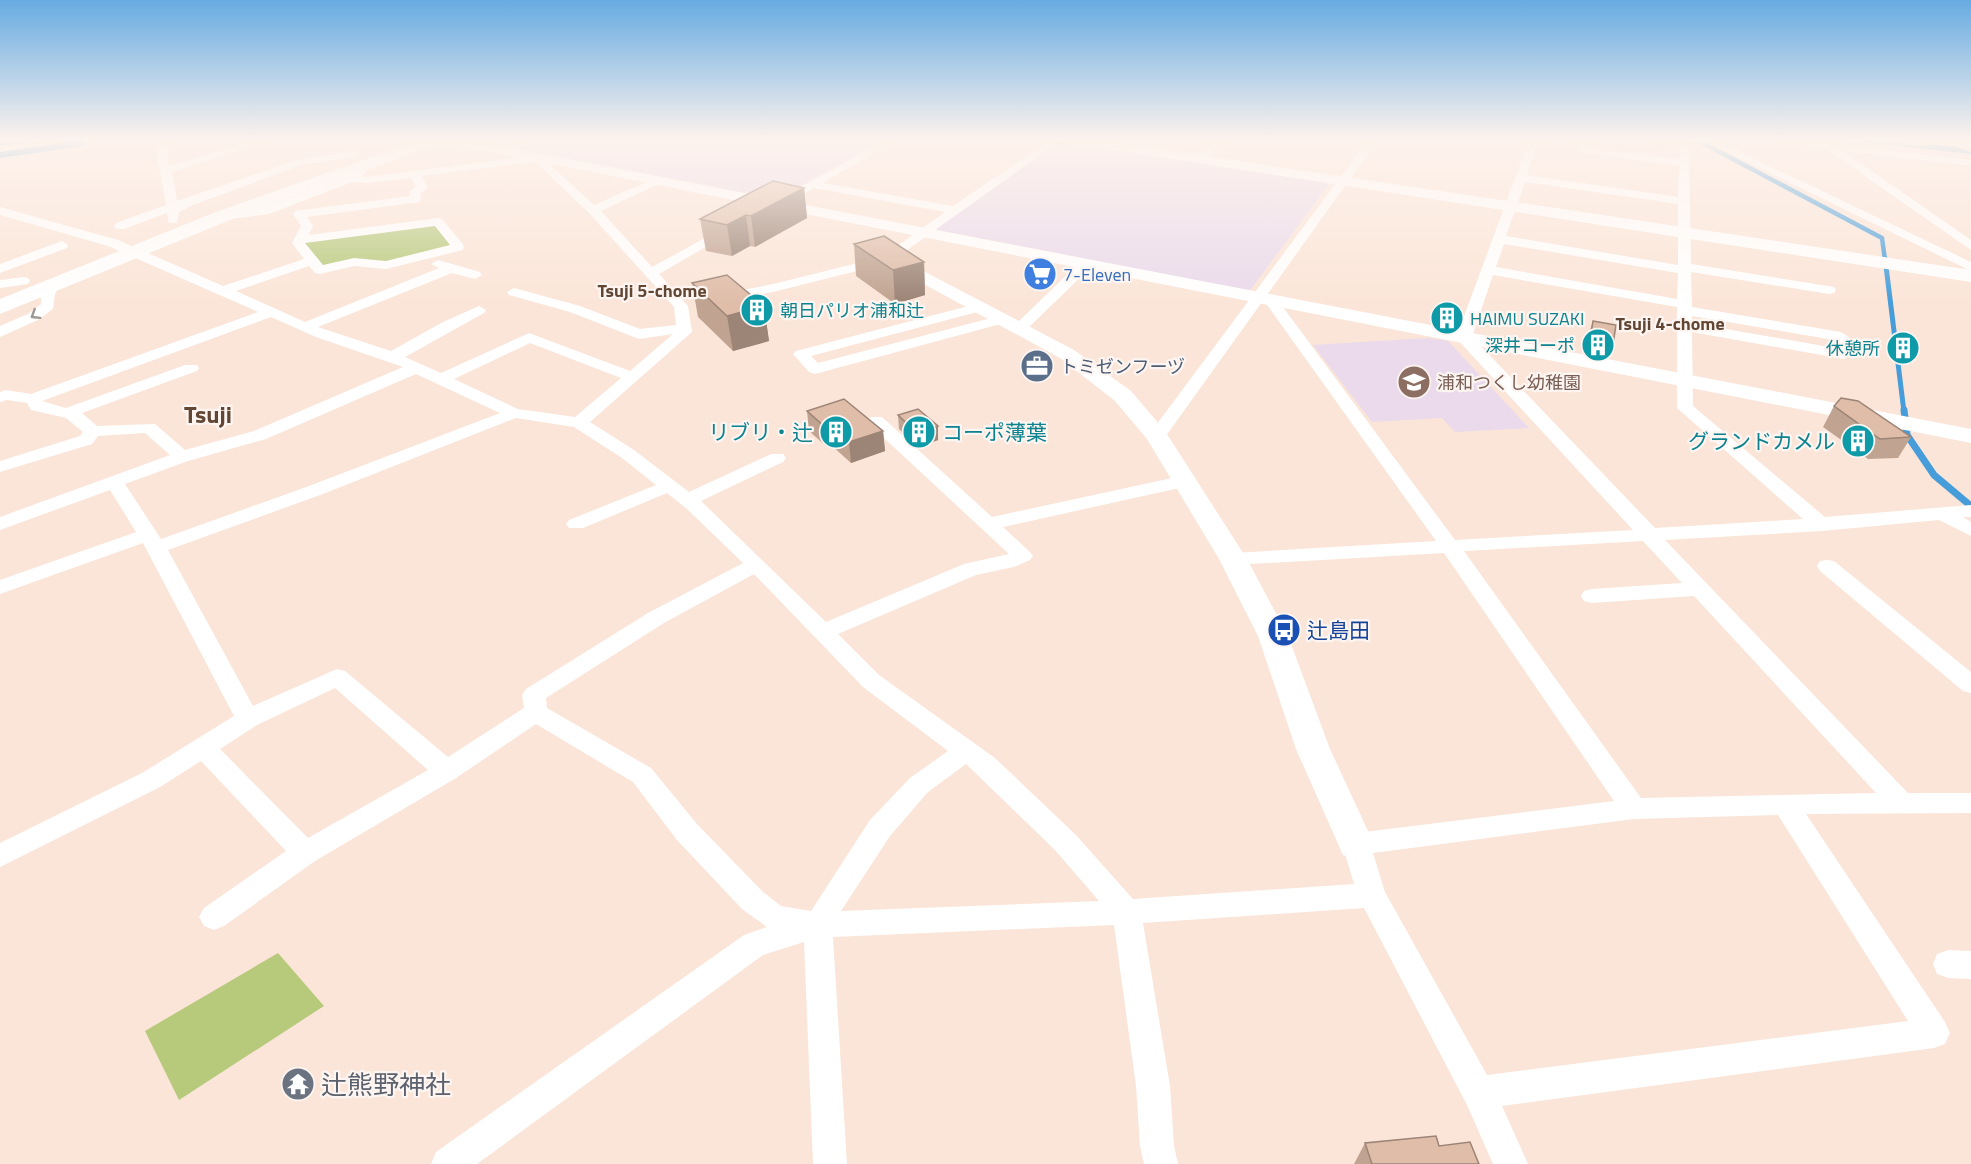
<svg xmlns="http://www.w3.org/2000/svg" width="1971" height="1164" font-family="'Titillium Web','Noto Sans JP',sans-serif">
  <style>
    .education { fill: #eadaec }
    .green { fill: #b7ca7c }
    .water { fill: #469dd9 }
    .lines { fill: none; stroke-linecap: round; stroke-linejoin: round }
    .stream-far2 { stroke: #469dd9; stroke-width: 4.5 }
    .stream-far1 { stroke: #469dd9; stroke-width: 5 }
    .stream { stroke: #469dd9; stroke-width: 7 }
    .river { fill: #469dd9; fill-rule: evenodd }
    .street { fill: #fff; fill-rule: evenodd }
    .secondary { fill: #fff; fill-rule: evenodd }
    .highway { fill: #fff; fill-rule: evenodd }
    .wall { fill: #c0a391 }
    .shaded-wall { fill: #9c8476 }
    .building { fill: #dfbda9; stroke: #9c8476; stroke-width: 1.5 }
    .oneway { stroke: #9d9894 }
    .labels { text-anchor: middle; dominant-baseline: central; stroke-width: 4.5; stroke-linejoin: round; paint-order: stroke }
    .far-shop-label { font-size: 18px; fill: #366cbe; stroke: #fdf5f1; text-anchor: start }
    .far-neighbourhood-label { font-size: 18px; font-weight: bold; fill: #624634; stroke: #fdf5f1 }
    .far-culture-label { font-size: 18px; fill: #0d838f; stroke: #fdf5f1; text-anchor: start }
    .far-service-label { font-size: 18px; fill: #4e5e75; stroke: #fdf5f1; text-anchor: start }
    .far-education-label { font-size: 18px; fill: #785e54; stroke: #fdf5f1; text-anchor: start }
    .culture-label { font-size: 21px; fill: #0d838f; stroke: #fdf5f1; text-anchor: end }
    .transit-label { font-size: 21px; fill: #164399; stroke: #fdf5f1; text-anchor: start }
    .quarter-label { font-size: 24px; font-weight: bold; fill: #624634; stroke: #fdf5f1 }
    .near-worship-label { font-size: 26px; fill: #5b616d; stroke: #fdf5f1; text-anchor: start }
  </style>
  <rect width="100%" height="100%" fill="#fbe5d8"/>
  <path class="education" d="M523,140H885L779,197L772,198L506,146Z
    M1060,142L1330,183L1251,289L1246,290L938,230L936,228Z
    M1428,338L1448,341L1529,428L1455,432L1442,418L1372,422L1313,345Z"/>
  <path class="green" d="M438,222L456,248L386,265L354,262L320,270L300,240Z
    M278,953L324,1006L179,1100L145,1031Z"/>
  <path class="water" d="M1848,140H1869L1919,146L1931,144L1953,146L1971,152V154Z"/>
  <g class="lines">
    <path class="stream-far2" d="M1697,140L1882,238L1885,260"/>
    <path class="stream-far1" d="M1885,258L1904,412"/>
    <path class="stream" d="M1904,410L1907,435L1934,475L1971,506"/>
    <path class="river" d="M32,140H88L85,145L77,147L0,158V144Z"/>
    <path class="street" d="M43,140H68L63,143L0,152V146Z
      M161,140H171L167,163L169,166L255,140H270L172,172L177,201L296,160L355,151L360,154L355,157L302,165L193,205L179,212L177,223H169L167,213L124,229H116L114,226L116,223L166,205L160,170L156,163Z
      M885,140H897L823,183L953,206L1050,140H1061L889,263L773,292L722,302L717,301L715,298L717,295L773,284L882,257L945,212L814,188L784,205H776L774,202Z
      M1214,140H1225L1203,161H1195V157Z
      M1368,140H1378L1163,440H1151L1148,436L1151,432Z
      M1529,140H1539L1527,175L1678,197L1679,166L1584,153L1579,150L1582,140H1592L1590,148L1679,159V147L1648,143L1643,140H1689L1691,264L1834,287L1836,290L1834,293L1829,294L1691,272L1692,307L1841,332L1849,337L1852,354L1844,359L1692,332L1693,406L1825,517L1971,505V517H1963L1971,522V536L1939,520L1822,531L1665,540L1908,793H1971V813L1806,814L1945,1022L1950,1033L1945,1044L1934,1048L1502,1106L1528,1164H1493L1467,1105L1364,908L1143,923L1170,1086L1174,1146L1178,1164H1144L1140,1146L1136,1086L1114,925L833,937L847,1164H813L804,942L763,955L477,1164H431L436,1152L744,935L767,927L742,909L677,840L633,782L536,724L456,778L315,861L224,926L214,930L204,926L199,917L204,908L286,851L201,761L160,787L0,867V843L142,773L234,716L143,543L0,594V580L136,532L110,490L0,530V517L170,455L145,433L98,436L92,444L0,472V461L80,436L83,432L66,418L31,410L27,403L7,400L0,402V392L6,390L31,394L258,312L108,246L0,215V207L118,240L223,286L304,259L292,243L301,226L293,214L295,211L410,196L409,192L416,187L411,178L366,183L352,182L269,214L223,220L219,219V213L263,208L347,177L362,168L368,171L362,176L366,177L537,155L541,156L594,205L653,179H661V183L601,211L652,267L725,227H733L735,230L659,274L688,306L692,332L590,422L634,450L689,492L771,454H783L786,458L783,462L701,501L826,622L964,564L1009,554L870,425L867,421L870,417H882L992,517L1186,475L1193,477L1195,481L1193,485L1003,527L1030,552L1033,556L1030,560L1014,567L976,575L838,634L879,675L995,758L1075,834L1133,899L1354,884L1342,844L1346,836L1356,833L1614,801L1444,553L1233,565L1226,563L1223,559L1226,555L1233,553L1436,541L1265,302L1272,298L1277,299L1455,540L1633,530L1456,338ZM535,162L589,213L674,307L676,325L640,329L580,306L514,288L507,292L509,295L570,312L639,339L673,334L630,371L529,333L441,373L405,357L484,313L486,310L479,306L441,323L391,351L318,327L452,273L475,279L482,275L480,272L438,260L431,264L439,268L305,322L236,291L309,266L315,273L320,274L354,266L386,269L463,250L464,247L463,244L442,219L438,218L309,235L313,226L307,217L420,202L421,193L428,188L422,176ZM1525,182L1678,204V265L1506,236ZM435,226L450,245L386,261L354,258L323,265L305,243ZM1504,244L1678,273L1677,299L1496,267ZM1493,275L1677,307V408L1803,519L1655,528L1472,337ZM1692,316L1834,340L1835,348L1692,323ZM271,317L316,337L403,367L254,431L185,450L155,424L97,426L82,413L197,371L199,368L197,365H185L66,408L42,401ZM530,343L621,378L575,417L518,409L454,379ZM416,374L500,413L309,486L161,539L125,484L188,461L266,439ZM516,418L574,427L622,458L656,485L569,520L566,524L569,528H583L667,493L687,509L743,563L648,613L526,689L522,695L524,708L448,757L345,671L337,669L253,706L168,550L323,494ZM1643,541L1682,583L1592,589L1584,591L1581,596L1584,601L1592,603L1694,596L1876,793L1641,798L1464,551ZM754,574L863,687L948,751L910,778L870,820L811,911L781,906L762,891L697,824L651,768L547,708L546,698L664,623ZM335,688L428,770L308,838L220,749L257,725ZM966,764L1055,850L1099,901L841,911L890,836L928,792ZM1778,815L1908,1021L1487,1075L1385,892L1373,853L1634,819Z
      M1702,140H1715L1971,262V271Z
      M1771,140H1800L1971,160V166L1843,151L1971,240V250L1826,149L1776,143Z
      M62,241L68,245L67,248L0,273V264Z
      M1085,261L1090,262L1092,265L1090,268L1025,331H1015L1013,328L1015,325L1080,262Z
      M23,277L28,278L30,281L28,284L0,288V280Z
      M54,280L61,284L55,294L53,309L38,320L0,337V326L28,314L41,304V294L49,281Z
      M980,303L985,304L987,307L985,310L811,356L818,363L1003,315L1010,319L1008,322L815,374L809,372L793,354L796,351Z
      M1827,560L1834,561L1971,672V693L1963,691L1820,571L1817,566L1820,561Z
      M1948,950L1971,951V979L1948,978L1937,974L1933,964L1937,954Z"/>
    <path class="secondary" d="M442,140H469L1971,429V443L449,144Z
      M1066,140H1099L1971,270V282L1073,144Z
      M1924,140H1971V148L1931,144Z
      M891,254L1074,350L1131,391L1165,431L1247,559L1288,636L1330,749L1374,844L1369,855L1356,859L1343,855L1296,749L1258,636L1219,559L1147,439L1115,401L1060,358L885,263L882,259L885,255Z"/>
    <path class="highway" d="M420,140H443L441,143L230,220L0,314V299L216,212Z"/>
  </g>
  <path class="wall" d="M804,188L807,218L755,247L750,246L732,256L706,251L700,219Z
    M854,244L924,262L925,295L895,304L856,276Z
    M692,283L764,306L769,341L733,351L698,317Z
    M1593,321L1613,344L1608,357L1585,352L1589,333Z
    M1834,406L1911,437L1898,458L1868,459L1823,427Z
    M807,411L883,431L885,451L851,463L831,445L826,446L809,431Z
    M898,415L938,426V440L918,447L899,429Z
    M1365,1143L1439,1146L1479,1164H1354Z"/>
  <path class="shaded-wall" d="M804,188L807,218L755,247L751,216Z
    M746,215L750,246L732,256L727,225Z
    M924,262L925,295L895,304L893,270Z
    M764,306L769,341L733,351L727,316Z
    M828,424L831,445L826,446L824,426Z
    M938,426V440L918,447L917,433Z
    M883,431L885,451L851,463L849,442Z"/>
  <path class="building" d="M773,181L804,188L751,216L746,215L727,225L700,219Z
    M884,236L924,262L893,270L854,244Z
    M727,275L764,306L727,316L692,283Z
    M1593,321L1616,325L1613,344L1590,340Z
    M1841,398L1858,401L1911,437L1880,439L1834,406Z
    M844,399L883,431L849,442L828,424L824,426L807,411Z
    M918,409L938,426L917,433L898,415Z
    M1436,1136L1439,1146L1470,1142L1479,1164H1372L1365,1143Z"/>
  <defs><path id="oneway-chevron" d="M-2-3.5L2.5 0L-2 3.5" fill="none" stroke-width="1.6" stroke-linecap="round" stroke-linejoin="round" transform="scale(1.5)"/></defs>
  <use class="oneway" href="#oneway-chevron" transform="translate(35 315) rotate(148)"/>
  <linearGradient id="sky" x2="0" y2="1"><stop stop-color="#67abe2"/><stop offset="0.46" stop-color="#fdf3ed"/><stop offset="1" stop-color="#fdf3ed" stop-opacity="0"/></linearGradient>
  <rect width="1971" height="303" fill="url(#sky)"/>
  <defs>
    <g id="supermarket-disc" transform="scale(1.725)"><circle r="9.5" fill="#3f7fe0" stroke="#fdf5f1"/><path d="M-6-5.5h2.5l.6 2H6L4.5 2H-2.5L-4.4-4H-6ZM-1.5 3.2a1.3 1.3 0 1 0 .1 0ZM3 3.2a1.3 1.3 0 1 0 .1 0Z" fill="#fff"/></g>
    <g id="building-disc" transform="scale(1.725)"><circle r="9.5" fill="#0f9aa8" stroke="#fdf5f1"/><path d="M-4-6H4V6H1V3H-1V6H-4ZM-2.5-4.3h1.7v1.8h-1.7ZM.8-4.3h1.7v1.8H.8ZM-2.5-1h1.7V.8h-1.7ZM.8-1h1.7V.8H.8Z" fill="#fff"/></g>
    <g id="office-disc" transform="scale(1.725)"><circle r="9.5" fill="#5c6f8a" stroke="#fdf5f1"/><path d="M-6-3h4V-5.5h4V-3h4V5H-6ZM-1-4.5V-3h2v-1.5ZM-6 0V1H6V0Z" fill="#fff"/></g>
    <g id="school-disc" transform="scale(1.725)"><circle r="9.5" fill="#8d6e63" stroke="#fdf5f1"/><path d="M0-5L7-2L0 1L-7-2ZM-4 1L0 2.5L4 1V4Q0 6-4 4Z" fill="#fff"/></g>
    <g id="bus-disc" transform="scale(1.725)"><circle r="9.5" fill="#1a4fb4" stroke="#fdf5f1"/><path d="M-5-6H5V4H4V6H2V4H-2V6H-4V4H-5ZM-3.5-4V0h7V-4ZM-3.5 1.2v1.5H-2V1.2ZM2 1.2v1.5H3.5V1.2Z" fill="#fff"/></g>
    <g id="temple-disc" transform="scale(1.725)"><circle r="9.5" fill="#6b7280" stroke="#fdf5f1"/><path d="M0-6L5-2H3V0L6.5 2.5H4V6H1.5V3h-3V6H-4V2.5H-6.5L-3 0V-2H-5Z" fill="#fff"/></g>
  </defs>
  <g fill-rule="evenodd">
    <use href="#supermarket-disc" x="1040" y="274"/>
    <use href="#building-disc" x="757" y="310"/>
    <use href="#building-disc" x="1447" y="318"/>
    <use href="#building-disc" x="1598" y="345"/>
    <use href="#building-disc" x="1903" y="348"/>
    <use href="#office-disc" x="1037" y="366"/>
    <use href="#school-disc" x="1414" y="382"/>
    <use href="#building-disc" x="836" y="432"/>
    <use href="#building-disc" x="919" y="432"/>
    <use href="#building-disc" x="1858" y="441"/>
    <use href="#bus-disc" x="1284" y="630"/>
    <use href="#temple-disc" x="298" y="1084"/>
  </g>
  <g class="labels">
    <g class="far-shop-label">
      <text x="1063" y="274">7-Eleven</text>
    </g>
    <g class="far-neighbourhood-label">
      <text x="652" y="290">Tsuji 5-chome</text>
      <text x="1670" y="323">Tsuji 4-chome</text>
    </g>
    <g class="far-culture-label">
      <text x="780" y="310">朝日パリオ浦和辻</text>
      <text x="1470" y="318">HAIMU SUZAKI</text>
      <text x="1575" y="345" text-anchor="end">深井コーポ</text>
      <text x="1880" y="348" text-anchor="end">休憩所</text>
    </g>
    <g class="far-service-label">
      <text x="1060" y="366">トミゼンフーヅ</text>
    </g>
    <g class="far-education-label">
      <text x="1437" y="382">浦和つくし幼稚園</text>
    </g>
    <g class="culture-label">
      <text x="813" y="432">リブリ・辻</text>
      <text x="942" y="432" text-anchor="start">コーポ薄葉</text>
      <text x="1835" y="441">グランドカメル</text>
    </g>
    <g class="transit-label">
      <text x="1307" y="630">辻島田</text>
    </g>
    <g class="quarter-label">
      <text x="208" y="414">Tsuji</text>
    </g>
    <g class="near-worship-label">
      <text x="321" y="1084">辻熊野神社</text>
    </g>
  </g>
</svg>
